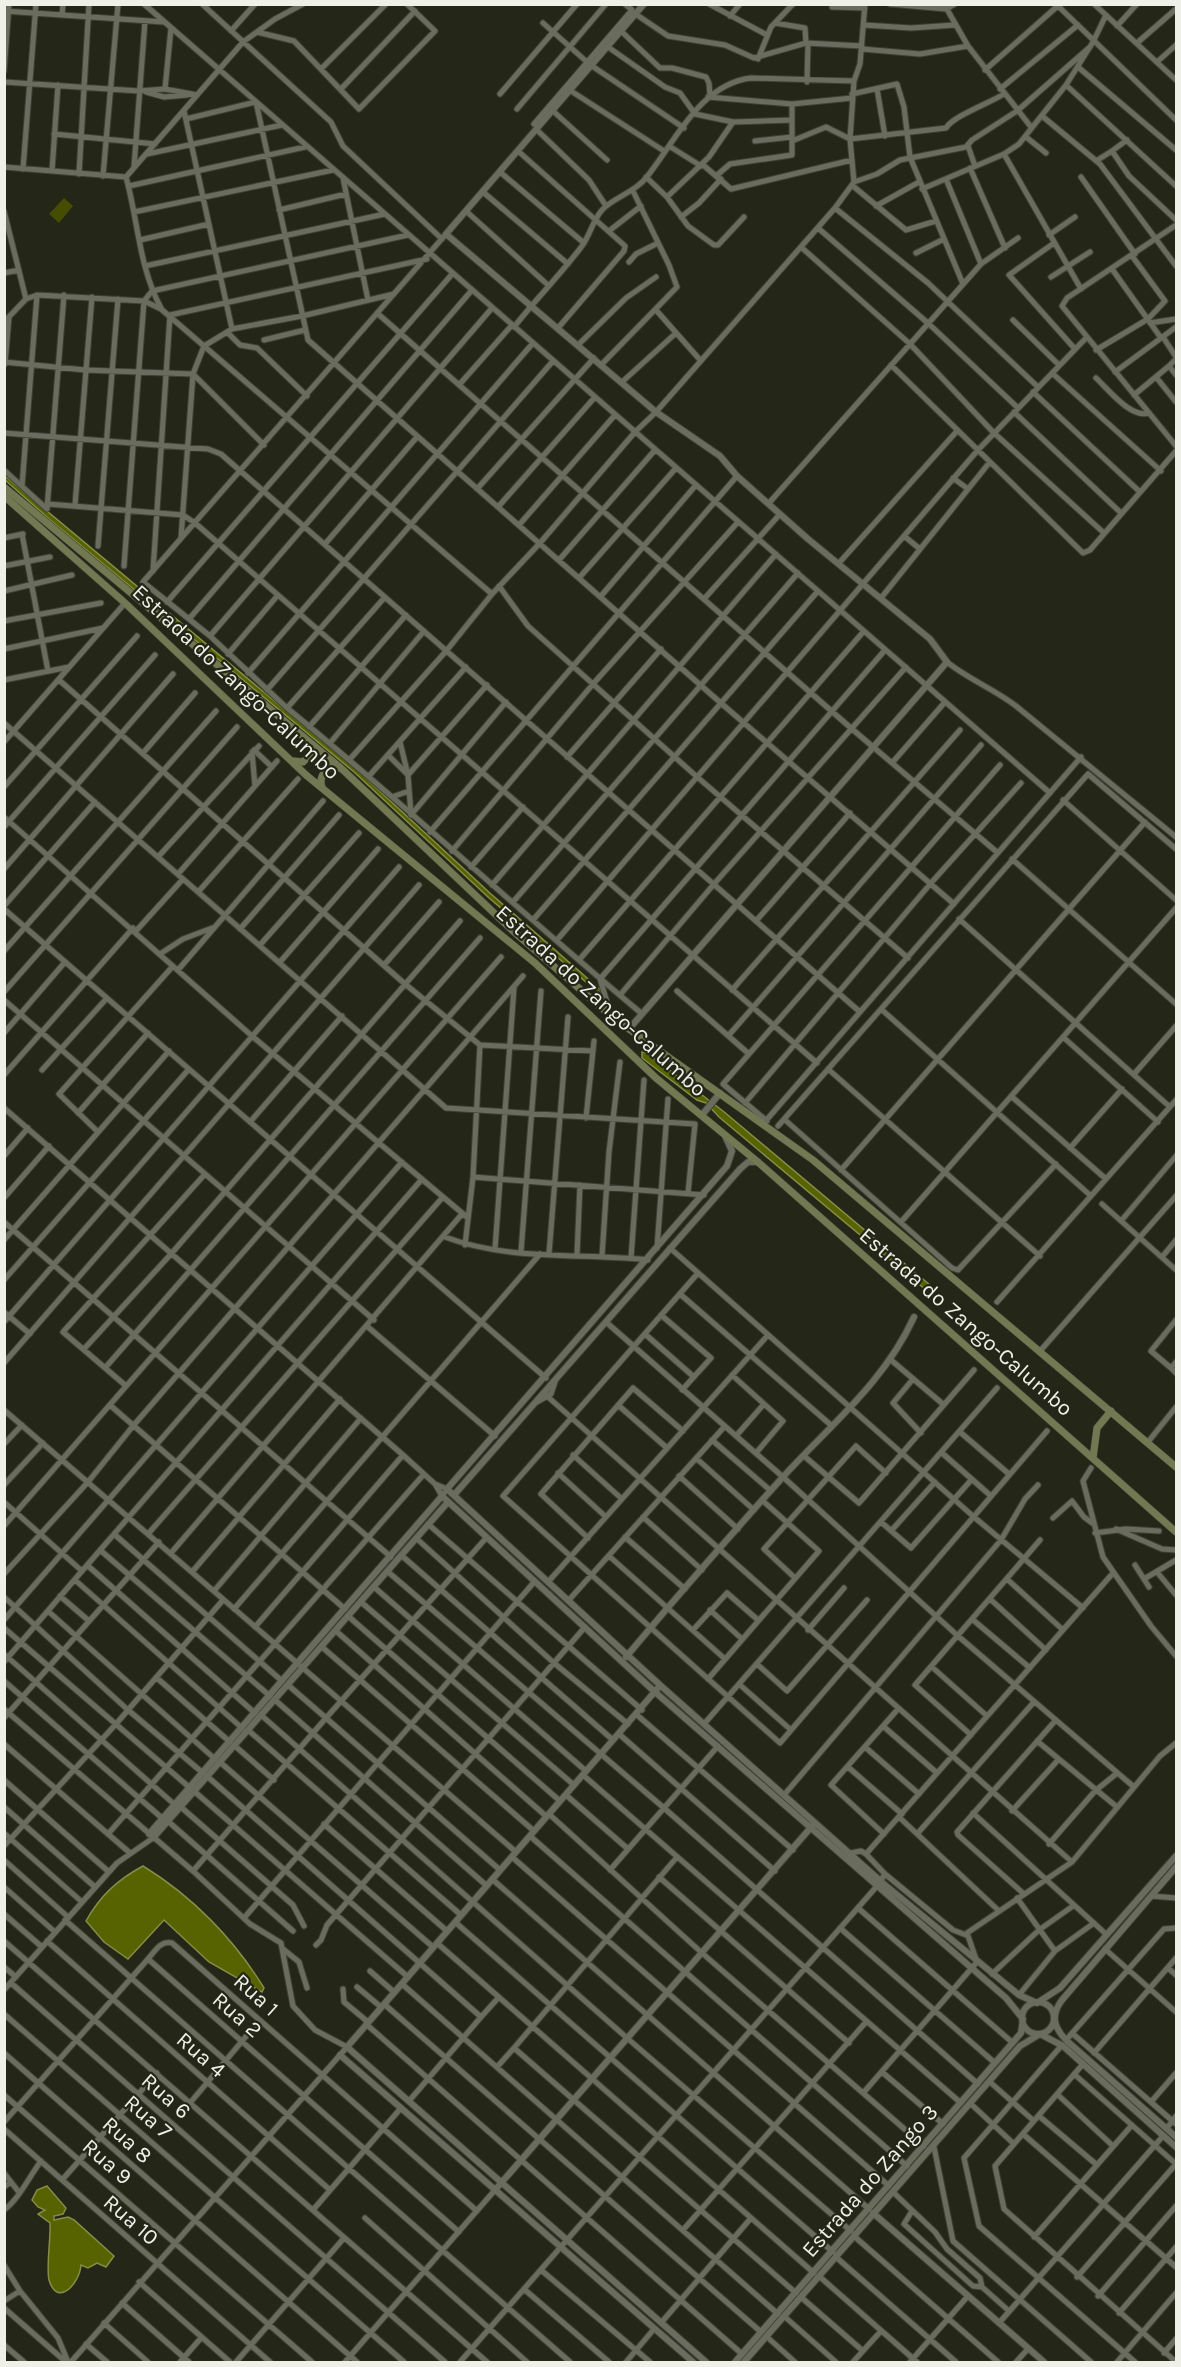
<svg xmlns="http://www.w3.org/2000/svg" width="1181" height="2367" font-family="Karla,sans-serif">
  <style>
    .green { fill: #444d00 }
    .water { fill: #576200; stroke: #858d46; stroke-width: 1.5 }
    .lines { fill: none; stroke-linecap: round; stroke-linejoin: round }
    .minor-casing { stroke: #3f4136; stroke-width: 7 }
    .tertiary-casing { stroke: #3f4136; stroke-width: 8 }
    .secondary-casing { stroke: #3f4136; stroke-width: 8 }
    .minor { stroke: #6a6d5d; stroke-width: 5 }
    .tertiary { stroke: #6a6d5d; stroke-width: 6 }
    .secondary { stroke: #727852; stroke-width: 7 }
    .labels { text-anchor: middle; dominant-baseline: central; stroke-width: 4.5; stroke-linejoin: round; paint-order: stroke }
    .street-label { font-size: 22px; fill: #eff1e8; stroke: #242618 }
  </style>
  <rect width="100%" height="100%" fill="#242618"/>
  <path class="green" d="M64,198L73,206L59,223L49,214Z"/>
  <path class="water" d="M5,476L356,769L491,894L602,991V996L488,897L354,772L49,519L5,480Z
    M642,1052L647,1053L723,1111L930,1285L926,1290L719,1117L706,1103L697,1100L642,1058Z
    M143,1866C192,1896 234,1939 264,1988L262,1992L209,1962L164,1920L128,1959L104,1942L86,1921C100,1896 117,1880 143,1866Z
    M47,2186L66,2208L63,2214L54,2216V2220L68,2217L74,2220L114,2256L106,2267L97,2263L88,2268L81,2265C80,2282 58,2309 49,2280C46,2268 51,2237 50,2223L38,2214L45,2210L38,2207L32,2200L37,2190Z"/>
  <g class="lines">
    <g class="minor-casing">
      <path id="minor" d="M144,4L1050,793
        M202,4L331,122L343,146L442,239
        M709,4L767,35
        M890,4L946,9L955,4
        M944,4L968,46L1031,127
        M1056,4L1176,120
        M1094,4L1176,80
        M832,7L865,8
        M4,11L164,22
        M62,15L63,4
        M637,15L668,36L725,45L754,58L806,43L862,46
        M730,16L740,4
        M543,23L587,62
        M775,23L805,28L806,43
        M864,25L911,28L955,25
        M1117,26L1137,4
        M231,31L255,4
        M257,32L294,41L359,109L435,31L407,4
        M622,32L660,68H672L706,77L709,83L710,96
        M1137,43L1176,9
        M608,47L665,87L680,93L695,114L733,122L792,120
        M862,49L920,54L968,46
        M758,59L771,27L793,4
        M1157,62L1176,45
        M592,66L684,128
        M1078,67L1176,150
        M321,69L386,4
        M985,70L1060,4
        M4,71L9,4
        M4,82L139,91L165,89L197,95
        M807,82L808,43
        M1066,85L1176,186
        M165,89L171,28
        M341,89L415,11
        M877,89L885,136
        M1000,89L1078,25
        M571,91L664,151
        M146,92L164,97L187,95
        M500,94L577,4
        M852,94L897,84L904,107L910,157L963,284
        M708,97L792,104L852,98
        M517,109L606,4
        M184,111L232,329
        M553,111L607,160
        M1042,116L1100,164L1176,266
        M186,119L256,102L308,340L722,704L954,904
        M534,124L632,10L625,4
        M537,130L589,180L606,206
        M54,134L155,144
        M1026,137L1046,153
        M1127,140L1112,151L1129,176L1176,220
        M755,141L792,137
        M792,141L826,127L850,139L946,128C953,116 990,103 1004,94
        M669,146L701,166
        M968,146L975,166
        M518,151L625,246L624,251L558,328
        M147,154L282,125
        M1004,154L1081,289
        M1096,161L1112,151
        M702,164L731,189L852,160
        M4,167L126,177
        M134,167L145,21
        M970,168L1005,248
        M23,169L36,4
        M52,171L58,85
        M500,172L584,243
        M79,174L89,4
        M103,176L118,4
        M716,176L730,164L792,155V104
        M126,177L243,42L275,19L303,4
        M126,177C138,220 139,268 161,308
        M646,177L667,197L688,226L714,245H718L744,217
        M1081,177L1135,254
        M343,178L368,300
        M946,179L981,264
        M854,182L850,139L854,81
        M129,186L305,147
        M853,186L906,230L936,221
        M922,189L1004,154L1019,144L1066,85L1093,42L1106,15
        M483,192L568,264
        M667,197L709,157L733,122
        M876,206L919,182
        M835,208L928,283L1038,387
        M279,210L346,194
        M4,211L26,299
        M466,211L549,286
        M134,212L333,170
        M681,217L699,203L721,179
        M1176,225L1067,298L1062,306L1176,446
        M818,228L929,324L1018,408
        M609,231L641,206
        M1049,235L1075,217
        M140,240L209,224
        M1054,243L1009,275L1075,349
        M801,247L910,344L993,432L1104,533
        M916,253L944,239
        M629,262L636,254L658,243
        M145,266L385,214
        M1112,269L1161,338
        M4,273L19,270
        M1051,277L1090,252
        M656,310L701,361
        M377,313L852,729L998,853
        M1013,320L1059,365
        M4,322L26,299L37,295L144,301L161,309L492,594
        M1150,323L1176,319
        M514,327C536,299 561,274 582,246C590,235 593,220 602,210C614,197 634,193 646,178C675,142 700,84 751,78L854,81L860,64L865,4
        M227,332L240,345L257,348L307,396
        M1163,337L1176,357
        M264,340L305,330
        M579,344L626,298L656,277
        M1096,350L1148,319L1165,301L1132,256
        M1176,359L1169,366L1176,375
        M4,362L85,370L193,374L264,445
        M5,364L9,317
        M602,364L677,287L669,265L633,191
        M891,365L1083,553L1090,550L1176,451
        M1115,372L1176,327
        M1052,373L1161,471
        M1156,377L1176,402
        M1096,378C1108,389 1131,419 1149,413
        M622,382L676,333
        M459,385L512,325
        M1033,392L1140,492
        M1134,395L1169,366
        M1014,412L1121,513
        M4,433L208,449L221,454L860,1012
        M4,470L47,509
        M953,478L968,489
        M22,486L37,295
        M477,489L594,358
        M769,503L981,264L1018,238
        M48,504L183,515L195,523L817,1063
        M75,505L92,297
        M498,507L595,397
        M47,509L64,295
        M519,525L615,415
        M22,534L48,671
        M904,536L920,549
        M4,538L23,534
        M181,538L193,374L204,346L232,329L302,316L394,294
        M325,544L417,437
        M98,546L118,299
        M559,560L655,450
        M839,563L957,431
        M4,566L50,557
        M124,566L144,301L152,291L408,235
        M153,571L170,315L427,259
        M579,578L676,468
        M499,586L528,626L696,776L908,958
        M4,591L72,575
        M601,596L696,485
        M385,597L287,708C408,807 521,913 641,1013
        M881,598L989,463
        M704,599L780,514
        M167,602L453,273
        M189,619L472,290
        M4,621L101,603
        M210,636L492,308
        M4,649L103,628
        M228,654L278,595
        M947,662C968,679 994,689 1016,706L1176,837
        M248,673L533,343
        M4,680L69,667
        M59,680L405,984L480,1045L473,1177L465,1245
        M267,690L553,361
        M287,708L210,636L143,582L446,234
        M4,723L446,1108L695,1124L688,1193
        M309,727L406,615
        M4,742L125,603
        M400,742L408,775L411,815
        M330,743L424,631
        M254,750L272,767
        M252,752L255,786
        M143,753L195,693
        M388,755L408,775L487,685
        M567,757L661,649
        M350,759L447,650L492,594L540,543L635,432L656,412L835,208L854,182L877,174L900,160L966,147L972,140L1017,111L1090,47
        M892,763L945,702
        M369,776L466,667
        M4,787L137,636
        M392,797L409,791
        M1063,800L1176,900
        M411,815L506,702
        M4,817L252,1036L468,1218
        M4,827L155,655
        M430,832L737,476
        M452,851L593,684L738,522
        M158,857L259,746
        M1012,859L1176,1004
        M471,867L523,807
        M4,869L173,674
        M178,874L277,761
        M492,885L776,554
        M199,891L298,779
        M513,902L798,573
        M4,906L95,802
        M4,909L546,1378
        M959,919L1170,1107
        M533,920L818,591
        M756,921L850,813
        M240,929L339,815
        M136,931L183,879
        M557,940L977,451L1086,338
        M260,945L359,833
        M4,951L216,711
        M160,954L183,939L212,928
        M579,960L864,631
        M280,962L378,849
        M384,965L439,902
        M178,970L323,801
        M732,990L960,730
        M677,991L749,1054
        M4,992L237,727
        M620,995L714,884L906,667
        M4,1000L374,1320
        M881,1009L1091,1196
        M611,1015L600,979L885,650
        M4,1033L65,962
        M729,1035L981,745
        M1063,1037L1158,1122
        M480,1045L593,1051
        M828,1069L1040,1256
        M42,1070L107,998
        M1135,1073L1176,1026
        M4,1075L133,928
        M1011,1096L1106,1179
        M745,1103L931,883L1021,783
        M4,1108L403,1455L435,1484L442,1496L447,1489L435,1484
        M78,1113L148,1033
        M586,1118L594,1041
        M784,1119L952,1268L958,1270L1056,1164
        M767,1121L723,1084L1000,765
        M250,1122L342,1016
        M763,1124L1081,757
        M778,1126L1088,774L1176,849
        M98,1132L59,1094L173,966
        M1070,1148L1122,1089
        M4,1156L28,1128
        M841,1170L1145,822
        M473,1177L704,1195
        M4,1198L49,1146
        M1102,1204L1176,1270
        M1121,1221L1176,1156
        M4,1222L391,1557
        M901,1222L1176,908
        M445,1237C509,1261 581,1253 648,1260
        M4,1240L169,1051
        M657,1248L668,1099
        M670,1248L974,1517L1083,1608
        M495,1249L514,988
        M521,1252L541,991
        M549,1254L568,1017
        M577,1255L580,1185
        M602,1256L609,1152L620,1062
        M1162,1257L1176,1240
        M631,1258L644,1080
        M698,1273L503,1496L780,1743L1047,1431
        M4,1280L189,1069
        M680,1294L832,1426
        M997,1302L1176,1100
        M4,1312L30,1334
        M661,1315L711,1358L682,1390
        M4,1322L399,867
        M606,1322L783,1477L958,1636L1134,1787
        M368,1327L495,1436
        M645,1334L694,1377
        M84,1349L171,1254L460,921
        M1041,1350L1176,1196
        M891,1360L944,1405
        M1176,1362L1171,1368L1176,1373
        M4,1363L419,885
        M105,1368L480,938
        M1171,1368L1151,1351L1176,1320
        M732,1375L783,1421L756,1453
        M913,1379L893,1403L921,1433
        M125,1385L63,1332L205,1174
        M548,1397L1072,1862
        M537,1402L551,1394L556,1379
        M618,1405L667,1448
        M111,1406L345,1609
        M4,1410L516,1852
        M960,1432L1009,1474
        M736,1436L764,1404
        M712,1440L771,1491
        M1148,1442L1176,1407
        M4,1444L22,1425
        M942,1453L991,1496
        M573,1455L622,1499
        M804,1456L859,1503L974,1370
        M696,1458L754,1510
        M1091,1468L1083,1481L1103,1557L1151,1626L1176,1656
        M558,1473L606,1517
        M679,1476L738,1529
        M4,1485L43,1443
        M4,1502L82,1571L4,1662
        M643,1517L702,1570
        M1053,1518L1072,1501L1084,1517L1092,1523
        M881,1522L911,1548L972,1479
        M428,1524L642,1710
        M4,1526L501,957
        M1116,1529L1162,1549L1176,1550
        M891,1531L935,1482
        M1095,1533L1126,1529L1159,1531
        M114,1534L282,1681
        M148,1534L442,1198
        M487,1537L326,1718L500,1870
        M625,1537L685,1589
        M416,1538L554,1663L628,1724
        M588,1538L541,1494L633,1388L683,1431
        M100,1550L270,1696
        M171,1553L462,1214
        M401,1555L613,1740
        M609,1556L725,1659
        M87,1565L255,1713
        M1135,1565L1149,1587
        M82,1571L422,1179
        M387,1571L664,1808L978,2084
        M192,1572L340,1399
        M1157,1572L1176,1595
        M4,1574L88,1482L133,1426L523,976
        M795,1578L764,1549L856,1446L886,1473
        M1007,1579L1063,1630
        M1144,1579L1176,1560
        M75,1580L242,1728
        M548,1582L768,1335
        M374,1587L586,1771
        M214,1591L361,1418
        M60,1596L89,1621
        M4,1597L128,1710L203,1773
        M990,1599L1046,1650
        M568,1601L725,1426
        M361,1602L574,1785
        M234,1609L540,1254
        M710,1610L742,1639
        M48,1611L76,1636L159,1542
        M348,1616L560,1801
        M972,1619L1030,1668
        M4,1620L402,1162
        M255,1627L403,1455
        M4,1628L189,1787
        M693,1630L727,1593L758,1620
        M808,1630L844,1588
        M336,1631L547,1817
        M322,1647L534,1831
        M4,1654L174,1804
        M757,1664L787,1691L867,1600
        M932,1667L987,1716
        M157,1678L230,1742
        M708,1679L819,1551L763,1501
        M4,1681L162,1818
        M739,1684L791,1730
        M275,1700L487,1886
        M4,1709L193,1871L250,1924L281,1943L293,2006L315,2030L347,2047L71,2362
        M261,1715L627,2038L851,2231
        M637,1715L793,1850
        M4,1718L76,1636L215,1759
        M704,1724L997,1388
        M883,1726L937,1773
        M248,1730L461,1915
        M619,1734L775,1871
        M971,1735L915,1685L1040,1540
        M1037,1741L1117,1807
        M4,1744L130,1853
        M235,1746L274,1780
        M865,1747L919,1794
        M221,1763L433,1947
        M848,1767L902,1814
        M583,1775L961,2103
        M208,1777L481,2017L409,2101
        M4,1780L109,1872
        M195,1792L408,1977
        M566,1795L628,1849
        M784,1795L1001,1540L1025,1499L1038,1485
        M4,1807L95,1887
        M182,1808L293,1905L304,1926
        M1012,1811L1058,1760
        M973,1813L1107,1935
        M549,1814L702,1953L924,2146
        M899,1817L999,1911
        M170,1823L293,1931
        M324,1824L447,1931
        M4,1833L82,1902
        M108,1834L424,1474
        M884,1834L831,1785L898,1709
        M917,1834L1034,1702
        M530,1836L907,2166
        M1049,1844L1095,1791L1116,1774
        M4,1846L116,1724L223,1600
        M851,1853L861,1851L866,1854
        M512,1857L889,2186
        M4,1860L68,1917
        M610,1870L718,1746
        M193,1871L326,1718L288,1685
        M885,1874L953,1930L966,1935
        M659,1877L849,2043
        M492,1879L869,2209
        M4,1887L55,1932
        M1024,1894L958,1835L957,1832L1055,1721
        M1151,1896L1176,1898
        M1017,1898L1055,1951
        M858,1908L1013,2043
        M4,1914L42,1947
        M244,1918L535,1581
        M65,1920L570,2362
        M455,1922L833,2252
        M840,1928L995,2063
        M4,1941L487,2362
        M47,1941L330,2190
        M437,1943L814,2273
        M316,1945L321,1940L327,1925L585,1627
        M283,1949L299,1962L307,1988
        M1105,1949L1176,2012
        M148,1959L459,2232
        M4,1967L16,1977
        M1168,1968L1176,1975
        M370,1971L394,1992
        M992,1974L1039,1930L1073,1906
        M11,1983L445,2362
        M402,1984L778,2314
        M357,1987L381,2007
        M343,1989L344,2002L368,2022
        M4,1990L117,1863L153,1838
        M1019,1995L1055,1951L1094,1923
        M384,2004L761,2332
        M4,2014L404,2362
        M481,2017L499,1997
        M366,2024L742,2354
        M1072,2033L1176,2124
        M1066,2040L1164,1929L1176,1928
        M1062,2045L964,2158L979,2226L1135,2362
        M514,2048L677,1857
        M4,2053L357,2362
        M1094,2053L1176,1958
        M1083,2064L995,2166L1004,2209L1176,2362
        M497,2067L514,2048L796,2293
        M882,2072L943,2124
        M1074,2074L1176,2164
        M990,2082L1034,2121
        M864,2092L977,1962L967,1933L1072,1862L1160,1756L1176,1743
        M1057,2094L1113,2146
        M4,2095L312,2362
        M1151,2102L1176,2073
        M190,2103L259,2021
        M971,2104L1014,2144
        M1039,2116L1097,2165
        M4,2122L148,1959C155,1951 161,1940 172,1943L477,2211
        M1167,2128L1176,2116
        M4,2129L270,2362
        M1023,2134L1176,2267
        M934,2147L953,2241L1091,2362
        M4,2173L11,2182
        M62,2180L157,2073
        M4,2187L11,2182L18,2191
        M894,2193L935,2232L947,2249L980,2278L982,2287L1009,2311
        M4,2210C19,2199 29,2177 41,2161
        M313,2210L401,2108
        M912,2211L904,2224L973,2286L982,2287
        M365,2218L527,2362
        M683,2230L866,2022
        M855,2237L998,2362
        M1034,2237L1132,2125
        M837,2258L956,2362
        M4,2265L20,2291L58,2338L68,2362
        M541,2270L650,2362
        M820,2277L917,2362
        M1077,2277L1176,2164
        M139,2282L230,2362
        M525,2290L609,2362
        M1098,2296L1176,2206
        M802,2298L863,2351
        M4,2301L20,2291
        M122,2303L189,2362
        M4,2308L66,2362
        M1119,2313L1176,2247
        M785,2317L836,2362
        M104,2323L148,2362
        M661,2323L751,2218
        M999,2323L1163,2136
        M767,2337L795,2362
        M86,2344L107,2362
        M4,2345L24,2362
        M1164,2353L1176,2339
        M180,2362L201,2338
        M236,2362L344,2238
        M345,2362L495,2190
        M460,2362L877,1886L885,1874L866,1854L1113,1573
        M626,2362L654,2329
        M853,2362L881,2331
        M910,2362L968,2296
        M1016,2362L1028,2349
        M1117,2362L1176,2293"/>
    </g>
    <g class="tertiary-casing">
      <path id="tertiary" d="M629,1029L947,662L930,639L808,539L737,476L720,456L656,412L446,234L644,4
        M702,1115L720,1093
        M726,1138L732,1151L727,1166L447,1489L661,1686L885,1885L1019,1995L1037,2003L1060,1988L1176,1856
        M454,1495L740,1169L748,1162H758
        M626,1657C677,1596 729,1537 782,1478C829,1426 884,1383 914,1317
        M658,1688L347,2047L706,2362
        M149,1834L442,1496L655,1692L1006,1998L1023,2019L1021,2033L735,2362
        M153,1838L448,1502
        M1176,1867L1062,2000C1050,2016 1054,2028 1067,2041L1176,2137
        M1022 2018a16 16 0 1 1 32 0a16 16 0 1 1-32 0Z
        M340,2055L693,2362
        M495,2190L813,1825
        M873,2213L1044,2362
        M744,2362L1020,2046L1040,2034L1063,2046L1176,2147"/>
    </g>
    <g class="secondary-casing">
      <path id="secondary" d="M4,487L342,769L512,930L612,1017L813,1160L1176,1467
        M4,496L125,603L306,775L535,963L656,1078L759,1163L1176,1532
        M293,761L303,762L313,752L309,742
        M322,787C319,779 323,771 331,767L339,768
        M1093,1458L1097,1428L1111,1411"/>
    </g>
    <use href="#minor" class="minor"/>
    <use href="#tertiary" class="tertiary"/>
    <use href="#secondary" class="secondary"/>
  </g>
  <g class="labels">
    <g class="street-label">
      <text transform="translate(236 682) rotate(43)">Estrada do Zango-Calumbo</text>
      <text transform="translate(601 1001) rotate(42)">Estrada do Zango-Calumbo</text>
      <text transform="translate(966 1322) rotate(41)">Estrada do Zango-Calumbo</text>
      <text transform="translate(256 1995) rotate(42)">Rua 1</text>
      <text transform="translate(237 2015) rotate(41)">Rua 2</text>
      <text transform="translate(201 2055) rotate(41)">Rua 4</text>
      <text transform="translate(166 2096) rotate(41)">Rua 6</text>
      <text transform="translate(148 2117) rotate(41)">Rua 7</text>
      <text transform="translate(127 2140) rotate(42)">Rua 8</text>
      <text transform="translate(107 2162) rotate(41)">Rua 9</text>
      <text transform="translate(870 2181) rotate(-49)">Estrada do Zango 3</text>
      <text transform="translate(131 2220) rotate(41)">Rua 10</text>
    </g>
  </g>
  <rect width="1181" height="2367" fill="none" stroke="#eff1e8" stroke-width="12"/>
</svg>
